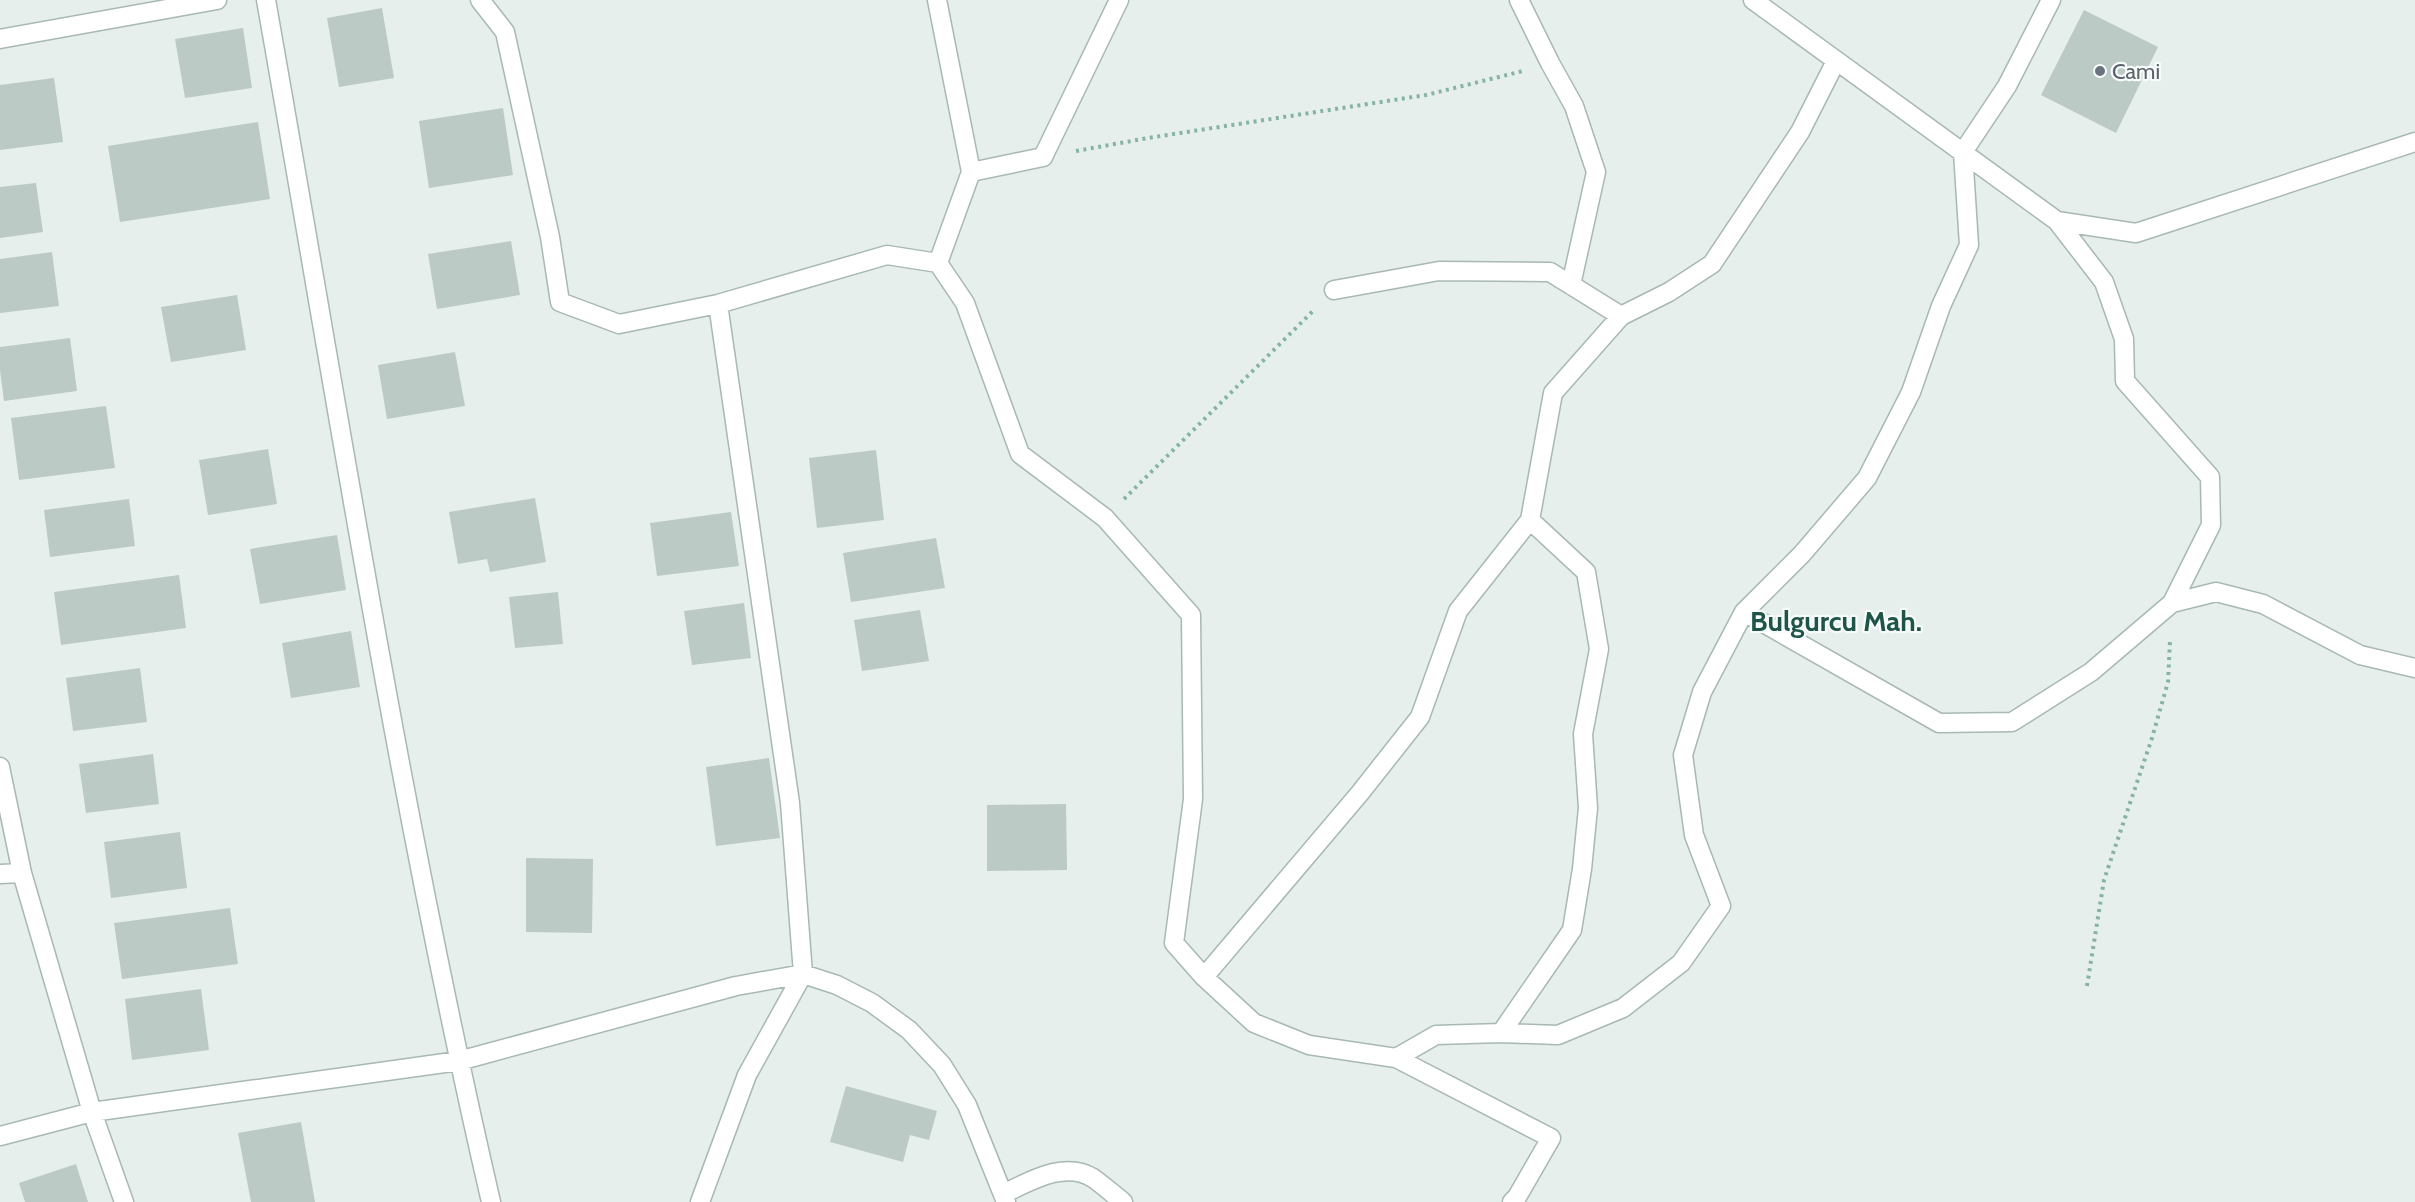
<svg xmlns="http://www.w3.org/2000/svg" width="2415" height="1202" font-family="Cabin,sans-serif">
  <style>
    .building { fill: #bbcac4 }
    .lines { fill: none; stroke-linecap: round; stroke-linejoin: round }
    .lane-casing { stroke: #a8b8b2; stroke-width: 21 }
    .street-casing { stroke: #a8b8b2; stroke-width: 21 }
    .path { stroke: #86b3a5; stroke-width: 4; stroke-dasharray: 3 4.5; stroke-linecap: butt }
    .lane { stroke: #fff; stroke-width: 18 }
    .street { stroke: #fff; stroke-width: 18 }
    .worship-dot { fill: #6b7280; stroke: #f7fbf9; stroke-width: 2 }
    .labels { text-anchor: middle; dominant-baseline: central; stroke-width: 4.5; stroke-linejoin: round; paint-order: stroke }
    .worship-label { font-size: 22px; fill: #5b616d; stroke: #f7fbf9; text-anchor: start }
    .district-label { font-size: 28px; font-weight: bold; fill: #1f5548; stroke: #f7fbf9 }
  </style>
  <rect width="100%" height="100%" fill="#e6efeb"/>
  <path class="building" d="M382,8L394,78L339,87L327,18Z
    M2084,10L2158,47L2116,133L2041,95Z
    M243,28L252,88L185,98L175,39Z
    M54,78L63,142L0,150V85Z
    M503,108L513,175L429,188L419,121Z
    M258,122L270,199L120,222L108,146Z
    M36,183L43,232L0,238V187Z
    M511,241L520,295L437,309L428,254Z
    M52,252L59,306L0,313V259Z
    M237,295L246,350L171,362L161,307Z
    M70,338L77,391L4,401L0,370V347Z
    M455,352L465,406L387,419L378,365Z
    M106,406L115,468L19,480L11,418Z
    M268,449L277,504L208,515L199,460Z
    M876,450L884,520L817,528L809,458Z
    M535,498L546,562L490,572L487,559L458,564L449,512Z
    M129,499L135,546L50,557L44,510Z
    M731,512L739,566L657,576L650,523Z
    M337,535L346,590L260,604L250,549Z
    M936,538L945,588L851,602L843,553Z
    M179,575L186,628L61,645L54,592Z
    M558,592L563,644L515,648L509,597Z
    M744,603L751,658L692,665L684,611Z
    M920,610L929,661L862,671L854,620Z
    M351,631L360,687L291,698L282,643Z
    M140,668L147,722L73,731L66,678Z
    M153,754L159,804L86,813L79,764Z
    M769,758L780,838L716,846L706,767Z
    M1066,804L1067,870L987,871V805Z
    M180,832L187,888L111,898L104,842Z
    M526,858L593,859L592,933L526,932Z
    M230,908L238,964L122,979L114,923Z
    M201,989L209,1050L132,1060L125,999Z
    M846,1086L937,1111L929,1140L910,1135L903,1162L830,1142Z
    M301,1122L315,1202H251L238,1133Z
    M76,1164L88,1202H25L19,1183Z"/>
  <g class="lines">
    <g class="lane-casing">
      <path id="lane" d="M971,172L1043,157L1119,0"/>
    </g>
    <g class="street-casing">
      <path id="street" d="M266,0C337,401 399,805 491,1202
        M480,0L505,32L550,237L560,302L619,324L718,304L887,255L938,263L965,303L1020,454L1105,518L1191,615L1193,799L1174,943L1204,977L1254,1023L1309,1045L1396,1058L1551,1138L1517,1197L1512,1202
        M937,0L971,172L938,263
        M1519,0L1550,63L1574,106L1596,172L1571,285
        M1753,0L2057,221L2136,233L2415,142
        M0,39L217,0
        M2057,221L2104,282L2124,339L2125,381L2210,477L2211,525L2172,603
        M1334,290L1439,271L1550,272L1621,316
        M1744,612L1939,723L2012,722L2091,672L2172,603L2216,592L2263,604L2360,655L2415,668
        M0,767L22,873L92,1112L124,1202
        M0,874L22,873
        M1204,977L1360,793L1420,717L1458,611L1530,520L1553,393L1621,316L1669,292L1712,264L1800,132L1836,61
        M1501,1033L1572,930L1582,869L1588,808L1583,734L1599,649L1586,572L1530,520
        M1396,1058L1436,1035L1501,1033L1558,1035L1623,1008L1681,963L1721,906L1694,835L1683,755L1702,692L1744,612L1802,554L1867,478L1911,392L1941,306L1969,245L1963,152L2007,86L2051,0
        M0,1136L92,1112L459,1061L736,986L803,974L837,985L872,1003L909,1030L942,1065L967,1105L1006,1202
        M1003,1194C1029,1182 1064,1160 1093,1178C1103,1185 1113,1194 1123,1202
        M700,1202L747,1075L803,974L790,803L718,304"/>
    </g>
    <path class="path" d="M1076,151L1148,138L1426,95L1523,71
      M1124,499L1315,309
      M2087,986L2104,880L2152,738L2168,682L2170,641"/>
    <use href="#lane" class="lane"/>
    <use href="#street" class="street"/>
  </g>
  <circle class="worship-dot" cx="2100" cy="71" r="6"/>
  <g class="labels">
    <g class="worship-label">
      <text x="2112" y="71">Cami</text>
    </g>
    <g class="district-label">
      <text x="1836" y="621">Bulgurcu Mah.</text>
    </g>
  </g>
</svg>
